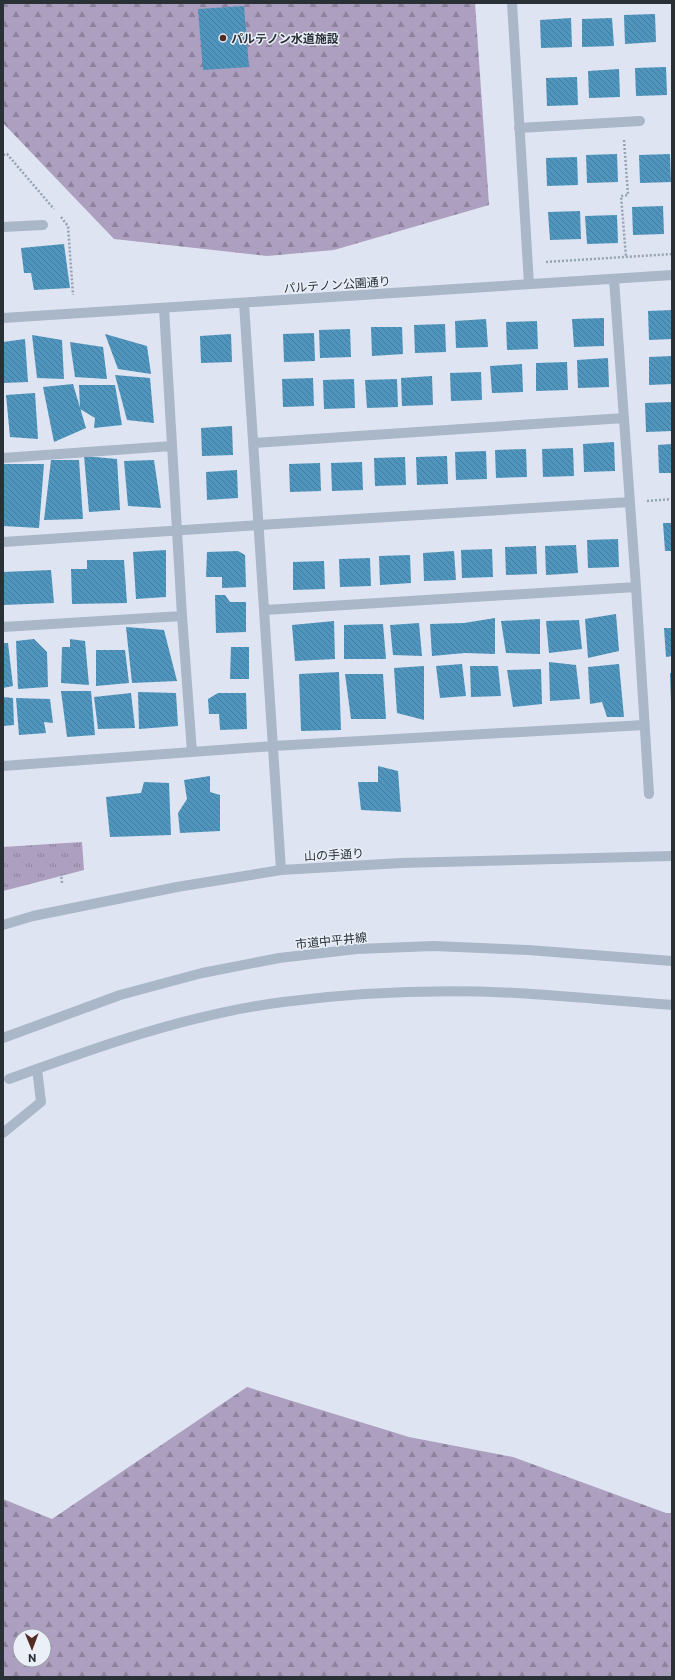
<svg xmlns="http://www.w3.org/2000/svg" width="675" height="1680" font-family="Commissioner,'Noto Sans JP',sans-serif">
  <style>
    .forest { fill: url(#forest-firs); fill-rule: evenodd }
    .park { fill: url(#park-tufts) }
    .building { fill: url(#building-back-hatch) }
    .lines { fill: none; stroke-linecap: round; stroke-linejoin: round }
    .path { stroke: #95a2b4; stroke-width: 2.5; stroke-dasharray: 2 2; stroke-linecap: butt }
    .service { stroke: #aab7c8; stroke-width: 10 }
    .minor { stroke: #aab7c8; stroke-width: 10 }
    .tertiary { stroke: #aab7c8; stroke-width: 10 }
    .poi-dot { fill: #542b22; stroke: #eaeff8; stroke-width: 1.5 }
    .labels { text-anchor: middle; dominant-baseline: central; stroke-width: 3; stroke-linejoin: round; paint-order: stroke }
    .poi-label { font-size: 12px; font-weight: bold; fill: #293036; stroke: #eaeff8; text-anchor: start }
    .street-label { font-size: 12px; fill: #293036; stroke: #eaeff8 }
  </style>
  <defs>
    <pattern id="forest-firs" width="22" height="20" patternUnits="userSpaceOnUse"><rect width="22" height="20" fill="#ad9fbf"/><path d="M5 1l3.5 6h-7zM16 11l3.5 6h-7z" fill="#8d829c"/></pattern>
    <pattern id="park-tufts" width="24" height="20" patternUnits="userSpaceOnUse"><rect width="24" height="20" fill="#ad9fbf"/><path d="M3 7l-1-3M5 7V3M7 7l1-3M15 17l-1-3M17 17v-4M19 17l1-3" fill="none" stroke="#8d829c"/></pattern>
    <pattern id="building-back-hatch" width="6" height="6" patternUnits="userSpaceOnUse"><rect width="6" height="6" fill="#4f95bd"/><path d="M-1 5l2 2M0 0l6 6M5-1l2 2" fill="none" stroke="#427a9a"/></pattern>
  </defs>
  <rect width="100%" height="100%" fill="#dee4f1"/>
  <path class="forest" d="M3,3H475L489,205L334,250L267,256L114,239L3,123Z
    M247,1387L409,1437L513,1457L666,1513H672V1677H3V1499L52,1519ZM20,1636H44V1660H20Z"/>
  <path class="park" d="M82,842L84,870L3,891V847Z"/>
  <path class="building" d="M244,6L249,67L203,70L198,9Z
    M655,14L656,42L625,44L624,15Z
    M571,18L572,47L541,48L540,20Z
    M612,18L614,46L582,47V19Z
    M666,67L667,95L636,96L635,68Z
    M619,69L620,97L589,98L588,71Z
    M577,77L578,105L547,106L546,78Z
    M617,154L618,182L587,183L586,155Z
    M670,154L671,182L640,183L639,155Z
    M577,157L578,185L547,186L546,158Z
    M663,206L664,234L633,235L632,207Z
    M580,211L581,239L550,240L548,212Z
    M617,215L618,243L587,244L585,216Z
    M64,244L70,288L34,290L31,273H24L21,248Z
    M672,310V339L649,340L648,311Z
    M604,318V346L574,347L572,319Z
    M486,319L488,347L456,348L455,321Z
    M537,321L538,349L507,350L506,322Z
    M445,324L446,352L415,353L414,325Z
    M371,327H402L403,354L372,356Z
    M350,329L351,357L320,358L319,330Z
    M314,333L315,361L284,362L283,334Z
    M105,334L147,346L151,374L118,369Z
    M231,334L232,362L201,363L200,336Z
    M32,335L62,340L64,379L37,378Z
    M25,339L28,382L3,383V342Z
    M70,342L103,347L107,379L75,377Z
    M672,356V384L649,385V357Z
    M608,358L609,387L578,388L577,360Z
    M567,362L568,390L536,391V363Z
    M522,364L523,392L492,393L490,366Z
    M481,372L482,400L451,401L450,373Z
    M115,375L150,378L154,423L127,420Z
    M432,376L433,405L402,406L401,378Z
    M313,378L314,406L283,407L282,379Z
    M354,379L355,408L324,409L323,380Z
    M397,379L398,407L367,408L365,380Z
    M73,384L86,428L54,442L43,387Z
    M79,385H115L122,425L94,428L95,418L80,409Z
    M35,393L38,439L10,437L6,395Z
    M672,402V431L646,432L645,403Z
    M232,426L233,455L202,456L201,428Z
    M614,442L615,471L584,472L583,444Z
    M672,444V473H659L658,445Z
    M573,448L574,476L543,477L542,449Z
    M526,449L527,477L496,478L495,450Z
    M486,451L487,479L456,480L455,452Z
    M84,456L117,459L120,510L89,512Z
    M447,456L448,484L417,485L416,457Z
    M405,457L406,485L375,486L374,458Z
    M51,460H79L83,519L44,520Z
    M154,460L161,508L128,506L124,461Z
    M362,462L363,490L332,491L331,463Z
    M320,463L321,491L290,492L289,464Z
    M3,464H44L39,528L3,526Z
    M237,470L238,498L207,500L206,472Z
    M663,523H672V551H665Z
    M618,539L619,567L588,568L587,540Z
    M576,545L578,573L546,575L545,546Z
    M536,546L537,574L506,575L505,547Z
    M492,549L493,577L462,578L461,550Z
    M166,550V597L136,599L133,552Z
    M238,551L245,555L246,587L222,588V577H206L207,552Z
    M454,551L456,580L424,581L423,553Z
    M410,555L411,583L380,585L379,556Z
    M370,558L371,586L340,587L339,559Z
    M87,560H124L127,603L72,604L71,569H87Z
    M324,561L325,589L293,590V562Z
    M51,570L54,603L3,605V572Z
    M215,595H225L230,602H246V632L216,633Z
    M616,614L619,651L588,658L585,619Z
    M495,618V654L465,653L432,656L430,624L464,623Z
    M540,619V654L506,653L501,621Z
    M579,620L582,649L549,653L546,621Z
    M334,621L335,659L295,661L292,625Z
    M419,623L422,656L393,655L390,625Z
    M383,624L386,659H344V625Z
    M126,627L164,630L177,681L132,683Z
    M664,628H672V656L666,657Z
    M34,639L47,652L48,687L18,689L16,641Z
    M70,639L85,641L89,685L61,683L62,647H70Z
    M3,643H8L13,686L3,688Z
    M231,647H249V679H230Z
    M96,650H125L129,683L96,686Z
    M549,662L576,665L580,699L550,701Z
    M462,664L466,696L440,698L436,666Z
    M619,664L624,717H607L602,702L590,704L588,667Z
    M424,666V720L397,713L394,668Z
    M470,666H498L501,696L471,697Z
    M541,669L542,704L513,707L507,670Z
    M339,672L341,730L301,731L299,674Z
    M670,673H672V703H671Z
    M345,674H383L386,719H351Z
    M61,691H91L95,735L67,737Z
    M138,692L176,693L178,726L139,729Z
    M131,693L135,728L98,729L94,697Z
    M218,693H246L247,729L220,730L219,714H209L208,699Z
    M3,697L13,698L14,725L3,726Z
    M16,698L50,699L53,723L44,722L46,733L19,735Z
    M378,766L398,771L401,812L361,810L358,782H378Z
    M210,776V792L220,795V831L180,833L178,813L187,799L184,780Z
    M144,782L169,783L171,835L110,837L106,797L141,793Z"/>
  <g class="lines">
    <path class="path" d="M624,140L628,195L621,196L626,257
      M3,155L7,154L54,209
      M61,217L68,226L73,295
      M546,262L672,254
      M647,501L672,499
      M61,873L62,883"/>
    <path class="service" d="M3,1133L41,1102L37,1069"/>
    <path class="minor" d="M512,3L529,284
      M519,128L640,121
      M3,227L43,225
      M614,279L636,587L649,794
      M244,303L281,870
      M164,308L182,616L192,752
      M3,318L672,275
      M253,443L624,418
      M3,458L172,446
      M3,542L259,525L630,502
      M265,610L636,587
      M3,627L182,616
      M3,766L273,746L644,725"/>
    <path class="tertiary" d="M3,925L33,916L177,887L281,870L401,863L672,856
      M3,1038L120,995L202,973L279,958L357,949L434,946L528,950L672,961
      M9,1079C97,1047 189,1014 283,1002C360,992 438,989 516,993C568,996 620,1001 672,1005"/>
  </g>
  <circle class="poi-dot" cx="223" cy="38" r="4"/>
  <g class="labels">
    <g class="poi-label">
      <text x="231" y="38">パルテノン水道施設</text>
    </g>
    <g class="street-label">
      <text transform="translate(337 284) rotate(-4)">パルテノン公園通り</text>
      <text transform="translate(334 854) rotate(-3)">山の手通り</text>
      <text transform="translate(331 940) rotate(-6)">市道中平井線</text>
    </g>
  </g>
  <rect width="675" height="1680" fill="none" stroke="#293036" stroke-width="8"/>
  <g transform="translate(32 1648) rotate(179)"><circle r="19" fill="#eaeff8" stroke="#9da3aa"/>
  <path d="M0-3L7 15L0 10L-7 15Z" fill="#542b22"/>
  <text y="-6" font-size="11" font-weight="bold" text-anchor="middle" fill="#293036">N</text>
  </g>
</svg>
